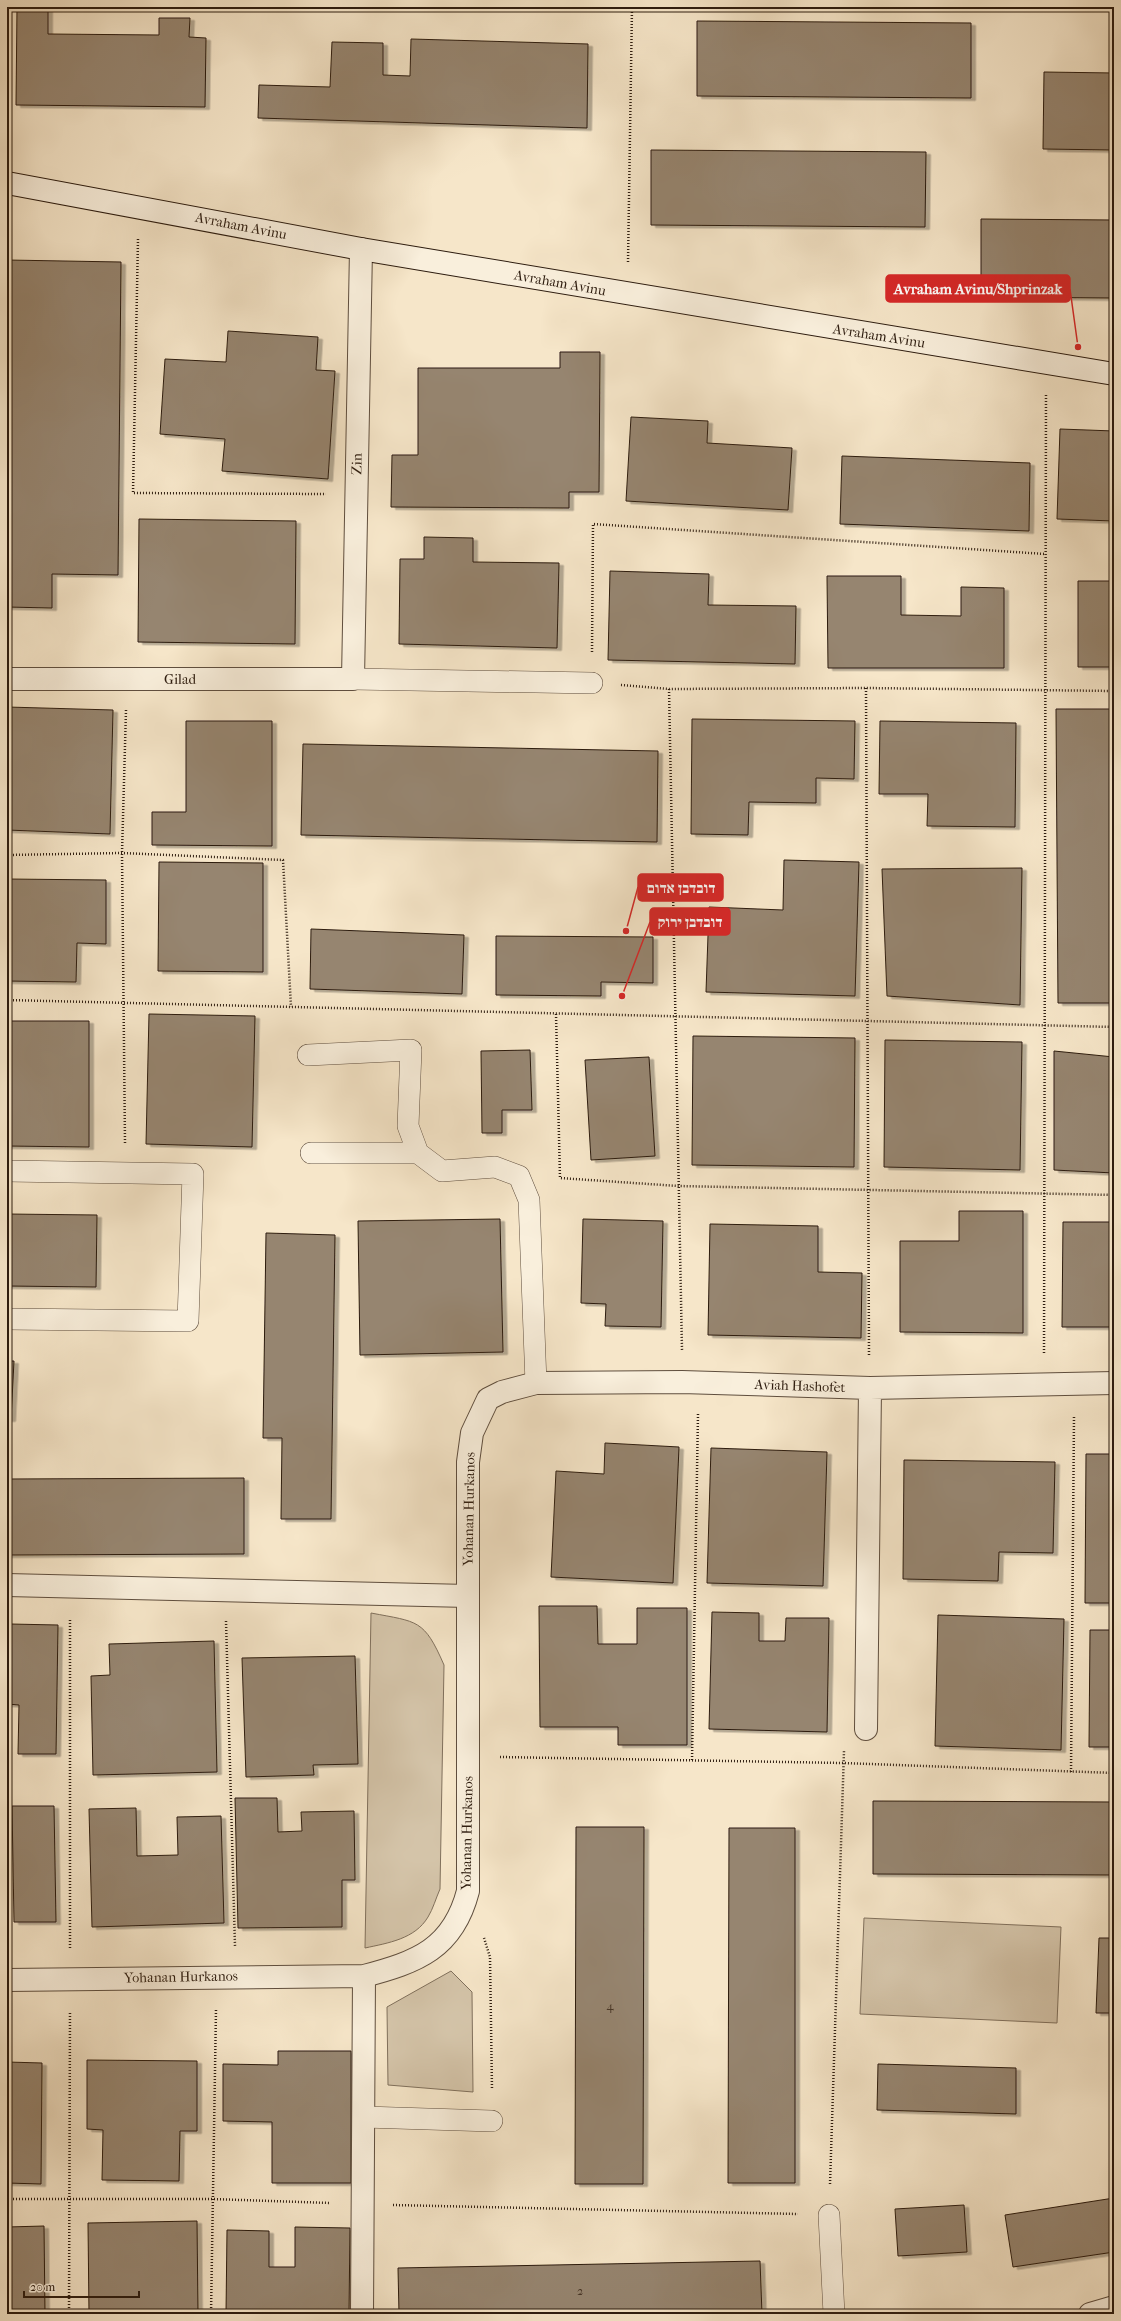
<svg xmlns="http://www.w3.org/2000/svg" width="1121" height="2321" font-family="'IM FELL French Canon','Frank Ruhl Libre',serif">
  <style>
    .green { fill: #d4c4a9; stroke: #80705c }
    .building { fill: #968570; stroke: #2d1c0f; filter: url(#shadow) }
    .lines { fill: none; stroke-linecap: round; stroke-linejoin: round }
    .lane-casing { stroke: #5f4e3e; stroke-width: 22 }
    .street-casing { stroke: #5f4e3e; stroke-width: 24 }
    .secondary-casing { stroke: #2d1c0f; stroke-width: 24 }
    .path { stroke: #2d1c0f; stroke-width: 2.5; stroke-dasharray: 1 2; stroke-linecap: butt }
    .lane { stroke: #f9efdc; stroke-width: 21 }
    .street { stroke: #f9efdc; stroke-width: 22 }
    .secondary { stroke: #f9efdc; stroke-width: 22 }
    .labels { text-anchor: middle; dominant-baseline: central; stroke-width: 3; stroke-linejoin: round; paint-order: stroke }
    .number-label { font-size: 12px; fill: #473627 }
    .street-label { font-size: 14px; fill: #2d1c0f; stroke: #f9efdc }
    .leader { fill: none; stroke: #d62828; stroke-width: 1.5 }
    .callout-dot { fill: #d62828; stroke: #f9efdc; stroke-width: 1.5 }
    .callout { fill: #d62828; stroke: #d62828; stroke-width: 1.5 }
    .callout-label { font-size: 15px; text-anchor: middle; font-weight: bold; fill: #fff }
  </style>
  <defs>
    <filter id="shadow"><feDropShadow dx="4.5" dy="2.5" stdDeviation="0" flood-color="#0004"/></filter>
  </defs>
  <rect width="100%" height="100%" fill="#f6e6c9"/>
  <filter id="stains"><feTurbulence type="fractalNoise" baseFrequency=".005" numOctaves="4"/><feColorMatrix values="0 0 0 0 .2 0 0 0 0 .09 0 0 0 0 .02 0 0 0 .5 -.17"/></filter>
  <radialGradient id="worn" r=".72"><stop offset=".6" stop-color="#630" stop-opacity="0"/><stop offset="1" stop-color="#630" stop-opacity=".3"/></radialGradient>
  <path class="green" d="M371,1613C418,1622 424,1619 444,1665L440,1889C436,1898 433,1909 428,1917C415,1939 388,1943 365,1948Z
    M864,1918L1061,1927L1057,2023L860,2014Z
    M451,1971L472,1992L473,2092L388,2085L387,2007Z"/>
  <path class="building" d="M17,7H48V34L159,35V18H190L189,37L206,38L205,107L16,105Z
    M697,21L971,23V98L697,96Z
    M411,39L588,44L587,128L258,118L259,85L330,87L332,42L383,43V75L410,76Z
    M1044,72L1114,73V150L1043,149Z
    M651,150L926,152L925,227L651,225Z
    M981,219L1114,220V298L981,297Z
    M7,260L121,262L118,575L52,574V608L7,607Z
    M228,331L318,337L316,370L335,371L328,479L222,471L225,439L160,434L165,359L226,362Z
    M560,352H600L599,492H569V508L391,507L392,455H418V368H560Z
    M631,417L708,421L707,443L792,448L788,510L626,501Z
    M1060,429L1114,431V521L1057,519Z
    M842,456L1030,463L1029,531L840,524Z
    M139,519L296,521L295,644L138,642Z
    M424,537L473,538V562L559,563L557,648L399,644L400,559H424Z
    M610,571L709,574L708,605L796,606L795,664L608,660Z
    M827,576H901V615L961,616V587L1004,588V668H828Z
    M1078,581H1114V667H1078Z
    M7,707L113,710L110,834L7,830Z
    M1056,709H1114V1003H1058Z
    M692,719L855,721L854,779L816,778V803L749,802L748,835L691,834Z
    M186,721H272V846L152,845V812H186Z
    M880,721L1016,723L1015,827L927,826L928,794H879Z
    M303,744L658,751L657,842L301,835Z
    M784,860L859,862L855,996L706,992L709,907L783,910Z
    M159,862L263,863V972L158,971Z
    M1022,868L1020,1005L887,996L882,869Z
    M7,879L106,880V944L77,943L76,982L7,981Z
    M311,929L464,935L462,994L310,989Z
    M496,936L653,937V983L601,982V996L496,995Z
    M149,1014L255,1016L252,1147L146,1144Z
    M7,1021H89V1147L7,1146Z
    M693,1036L855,1038L854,1167L692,1165Z
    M885,1040L1022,1042L1020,1170L884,1167Z
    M530,1050L532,1110H502V1133H482L481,1051Z
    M1054,1051L1114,1057V1173L1054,1170Z
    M649,1057L655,1156L591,1160L585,1060Z
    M959,1211H1023V1333L900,1332V1241H959Z
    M7,1214L97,1215L96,1287L7,1286Z
    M500,1219L503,1352L360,1355L358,1221Z
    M583,1219L663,1221L661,1327L605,1326L606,1304L581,1303Z
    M1063,1222H1114V1327H1062Z
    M710,1224L818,1226V1272L862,1273L861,1338L708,1335Z
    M266,1233L335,1235L331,1519H281L282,1438H263Z
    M7,1361H14L11,1419H7Z
    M605,1443L679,1447L673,1583L551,1577L556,1471L604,1474Z
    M711,1448L827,1452L823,1586L707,1583Z
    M1086,1454H1114V1603H1085Z
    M904,1460L1055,1462L1053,1553L999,1552L998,1581L903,1579Z
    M244,1478V1554L7,1555V1479Z
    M539,1606H597L598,1644H637V1608H687V1745H618V1727H540Z
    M712,1612L759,1613V1641H785L786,1618H829L827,1732L709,1729Z
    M938,1615L1064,1619L1061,1750L935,1746Z
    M10,1624L58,1625L56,1754H18L19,1705L7,1704V1657H10Z
    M1090,1630H1114V1747H1089Z
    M214,1641L217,1772L93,1775L91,1676L110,1675L109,1644Z
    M355,1656L358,1764L313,1765L314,1775L246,1777L242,1658Z
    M235,1798H277L278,1832L302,1831L301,1812L354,1811L355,1880H342V1927L238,1928Z
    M873,1801L1114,1802V1875L873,1874Z
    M12,1806H54L56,1922H14Z
    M136,1808L137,1856L178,1855L177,1817L221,1816L224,1923L92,1927L89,1809Z
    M576,1827H644L643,2184H575Z
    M729,1828H795V2183H728Z
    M1099,1938H1114V2013H1096Z
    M278,2051H351V2183H272V2122L223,2121V2064L278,2065Z
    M87,2060L197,2061V2131H180L179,2181L102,2180L103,2130L87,2129Z
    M7,2062L42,2063L41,2184L7,2183Z
    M878,2064L1016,2068V2114L877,2110Z
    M1114,2198V2252L1013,2267L1005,2215Z
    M964,2205L967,2252L898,2256L895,2209Z
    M197,2221L198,2314H89L88,2223Z
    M44,2226L45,2314H7V2227Z
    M295,2227L350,2228L349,2314H226L227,2230L269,2231V2267H295Z
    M760,2261L762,2314H399L398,2268Z"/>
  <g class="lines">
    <g class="lane-casing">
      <path id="lane" d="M353,679L592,683
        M308,1055L411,1050L408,1126L418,1153L442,1171L495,1167L519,1176L529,1200L536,1383
        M311,1153H418
        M7,1171L193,1174L188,1321L7,1319
        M364,2117L492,2121
        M829,2215L834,2314"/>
    </g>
    <g class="street-casing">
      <path id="street" d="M7,679H353L361,249
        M7,1585L468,1596
        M866,1729L870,1388
        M7,1980L364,1976C417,1962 453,1949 468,1891V1462L472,1433L488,1399L502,1392L536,1383L682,1382L870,1388L1114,1383
        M362,2314L364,1976
        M1090,2314L1114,2307"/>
    </g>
    <g class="secondary-casing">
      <path id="secondary" d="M7,183L361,249L1114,374"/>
    </g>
    <path class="path" d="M138,239L133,493L326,494
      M628,262L632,7
      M592,652L593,524L1045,554
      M621,685L669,689L866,688L1114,691
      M866,688L869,1357
      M669,689L682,1350
      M7,855L122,853L283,860L291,1007
      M7,1000L1114,1027
      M556,1014L560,1178L678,1186L1114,1195
      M125,1143L122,853L126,710
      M1044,1353L1046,394
      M226,1621L235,1946
      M500,1757L843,1763L1114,1773
      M692,1760L698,1414
      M1071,1772L1074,1416
      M484,1938L490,1957L492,2090
      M70,1948V1619
      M830,2184L844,1751
      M7,2199H212L330,2203
      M393,2205L798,2214
      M69,2314L70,2011
      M211,2314L216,2009"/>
    <use href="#lane" class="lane"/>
    <use href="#street" class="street"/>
    <use href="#secondary" class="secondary"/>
  </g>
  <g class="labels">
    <g class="number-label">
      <text x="610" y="2006">4</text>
      <text x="580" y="2291">2</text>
    </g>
    <g class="street-label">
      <text transform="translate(241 226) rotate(11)">Avraham Avinu</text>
      <text transform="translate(560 283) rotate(10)">Avraham Avinu</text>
      <text transform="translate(879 336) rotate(9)">Avraham Avinu</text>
      <text transform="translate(357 464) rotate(-89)">Zin</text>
      <text x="180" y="679">Gilad</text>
      <text transform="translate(800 1386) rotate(2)">Aviah Hashofet</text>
      <text transform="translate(469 1509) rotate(-89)">Yohanan Hurkanos</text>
      <text transform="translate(467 1833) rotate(-89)">Yohanan Hurkanos</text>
      <text transform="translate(181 1977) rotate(-1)">Yohanan Hurkanos</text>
    </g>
  </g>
  <path class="leader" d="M1078 347L1070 289M626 931L638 887M622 996L650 922"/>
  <g class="callout-dot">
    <circle cx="1078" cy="347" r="4"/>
    <circle cx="626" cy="931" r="4"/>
    <circle cx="622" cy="996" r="4"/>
  </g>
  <g class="callout">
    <rect x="886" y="275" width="184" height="27" rx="4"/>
    <rect x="638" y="874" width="85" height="27" rx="4"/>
    <rect x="650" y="908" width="80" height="27" rx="4"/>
  </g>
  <g class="callout-label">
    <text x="978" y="294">Avraham Avinu/Shprinzak</text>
    <text x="681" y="893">דובדבן אדום</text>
    <text x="690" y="927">דובדבן ירוק</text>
  </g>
  <rect width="1121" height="2321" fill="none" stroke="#f6e6c9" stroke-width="24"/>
  <rect x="8" y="8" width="1105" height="2305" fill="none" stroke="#2d1c0f" stroke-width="2"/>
  <rect x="12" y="12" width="1097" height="2297" fill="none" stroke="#2d1c0f"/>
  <path d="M24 2291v6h115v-6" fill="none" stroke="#2d1c0f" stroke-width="2"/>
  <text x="30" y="2291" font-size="12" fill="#2d1c0f" stroke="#f9efdc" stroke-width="3" paint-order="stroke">20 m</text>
  <rect width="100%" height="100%" filter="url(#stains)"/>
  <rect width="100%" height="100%" fill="url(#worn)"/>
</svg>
